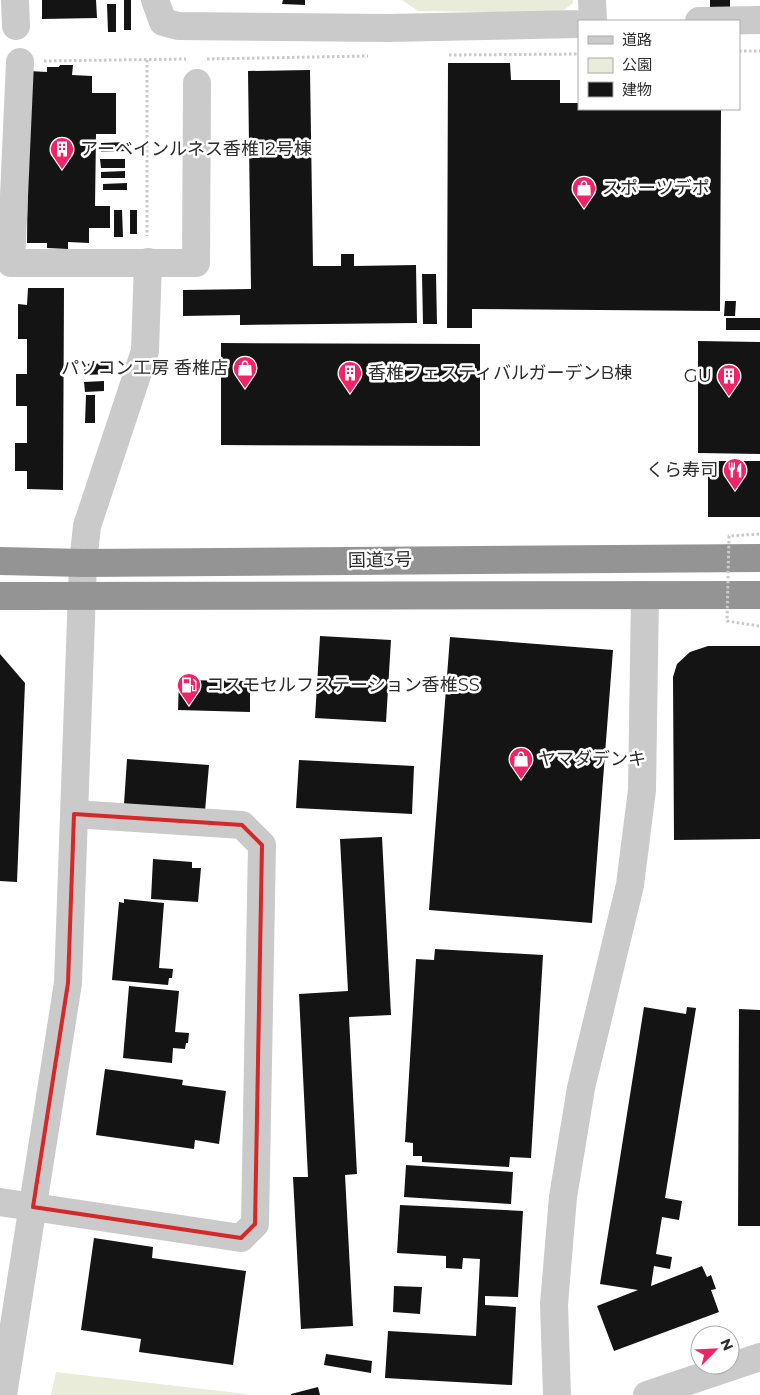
<svg xmlns="http://www.w3.org/2000/svg" width="760" height="1395" font-family="Montserrat,'Noto Sans JP',sans-serif">
  <style>
    .green { fill: #e8ecd9 }
    .building { fill: #141414 }
    .lines { fill: none; stroke-linecap: round; stroke-linejoin: round }
    .path { stroke: #cacaca; stroke-width: 3; stroke-dasharray: 2.5 2.5; stroke-linecap: butt }
    .minor { stroke: #cacaca; stroke-width: 28 }
    .highway { stroke: #949494; stroke-width: 28 }
    .path-bridge { stroke: #cacaca; stroke-width: 3; stroke-dasharray: 2.5 2.5; stroke-linecap: butt }
    .marked { fill: none; stroke: #d62828; stroke-width: 4; stroke-linejoin: round }
    .labels { text-anchor: middle; dominant-baseline: central; stroke-width: 5; stroke-linejoin: round; paint-order: stroke }
    .poi-label { font-size: 18px; fill: #2d2d2d; stroke: #fff; text-anchor: start }
    .street-label { font-size: 18px; fill: #2d2d2d; stroke: #fff }
  </style>
  <rect width="100%" height="100%" fill="#fff"/>
  <path class="green" d="M402,0H573V3L560,13L418,11Z
    M56,1372L246,1394V1395H51Z"/>
  <path class="building" d="M42,0H96L97,18L42,19Z
    M124,0H131V30H124Z
    M283,0H305V5L282,4Z
    M710,0H730V7H710Z
    M107,4H116V32H108Z
    M448,63H510L511,80H560V103H579V109H721L720,311L472,309V328H447Z
    M60,65H73L72,75L92,76V93H116V134H96L95,206H110V228H89V243L68,242V249L47,248V243H27L29,71L47,72V67H59Z
    M310,70L313,266H341V254H354V266L416,265L417,323L240,325V315L183,316V290L251,289L248,71Z
    M127,142V151L101,152V143Z
    M100,159H125V168H101Z
    M125,171V178H101V172Z
    M127,183V190H103V184Z
    M114,210H122L123,237H114Z
    M130,210H137V234H130Z
    M422,274H436L437,324H423Z
    M28,288H64L63,490L27,489V471H15V443H27V406H16V374H27V339H18V304L27,305Z
    M725,301H736L735,316H724Z
    M726,318H760V330H726Z
    M698,341L760,342V454L698,453Z
    M221,343L480,344V446L221,445Z
    M112,363V374L84,375V364Z
    M104,381V391L85,392L84,382Z
    M86,395H95V423H85Z
    M708,461H760V517H708Z
    M320,636L391,640L386,722L315,718Z
    M450,637L613,650L592,923L429,910Z
    M708,646H760V839L674,840L673,677L677,664L690,652Z
    M0,654L25,683L17,882L0,881Z
    M179,680L250,681V712L178,710Z
    M127,759L209,765L205,811L124,804Z
    M299,760L414,766L412,814L296,808Z
    M382,837L391,1015L349,1017L357,1174L345,1175L353,1326L301,1329L293,1177H308L299,994L348,991L340,839Z
    M153,859L192,862V868H201L198,902L151,899Z
    M124,899L164,903L159,968L173,969L172,978H169L168,985L112,980L119,902L124,903Z
    M435,949L543,955L531,1158L510,1157L509,1167L422,1162V1156H413V1143L405,1142L416,959L434,960Z
    M129,986L179,991L175,1032L189,1033L188,1043H186L185,1049L173,1048L172,1063L123,1058Z
    M644,1007L686,1014L687,1007L696,1008L665,1198L682,1201L679,1220L662,1217L656,1254L672,1257L670,1269L654,1266L651,1286L702,1266L707,1277L711,1275L716,1289L711,1290L719,1312L614,1351L597,1306L638,1290L600,1284Z
    M739,1009L760,1010V1226H738Z
    M105,1069L183,1080L182,1085L226,1091L219,1144L195,1140L194,1149L96,1135Z
    M406,1165L513,1172L511,1204L404,1197Z
    M400,1205L523,1211L518,1297L485,1296V1305L516,1307L512,1385L385,1378L388,1331L476,1336L480,1259L463,1258L462,1269L446,1268V1256L397,1253Z
    M94,1238L153,1247L152,1258L246,1271L233,1365L139,1352L141,1339L81,1330Z
    M394,1286L422,1287L420,1314L393,1312Z
    M326,1354L372,1361L371,1373L324,1365Z
    M318,1387L320,1395H291V1394Z"/>
  <g class="lines">
    <path class="path" d="M739,51H760
      M449,55L579,54
      M207,59L368,56
      M147,60V236
      M44,61L186,59"/>
    <path class="minor" d="M15,0L16,26
      M155,0L163,22L178,26L387,28L579,24
      M592,0L593,21
      M699,21L760,20
      M20,62L11,263H196L197,83
      M0,1202L241,1238L255,1224L262,845L242,825L74,814
      M3,1395L68,983L83,563L87,526L145,351L148,262
      M557,1395L554,1304L563,1197L581,1088L630,885L642,790L645,595
      M647,1395L760,1357"/>
    <path class="highway" d="M0,561L83,563L760,558
      M0,596L760,595"/>
    <path class="path-bridge" d="M759,626L727,621L729,536L760,534"/>
  </g>
  <path class="marked" d="M74,814L242,825L262,845L255,1224L241,1238L33,1207L68,983Z"/>
  <defs>
    <g id="building-pin" transform="scale(1.25)"><path d="M0 17L-7.5 6A9.5 9.5 0 1 1 7.5 6Z" fill="#f22266" stroke="#fff"/><path d="M-4-6H4V6H1V3H-1V6H-4ZM-2.5-4.3h1.7v1.8h-1.7ZM.8-4.3h1.7v1.8H.8ZM-2.5-1h1.7V.8h-1.7ZM.8-1h1.7V.8H.8Z" fill="#fff"/></g>
    <g id="shop-pin" transform="scale(1.25)"><path d="M0 17L-7.5 6A9.5 9.5 0 1 1 7.5 6Z" fill="#f22266" stroke="#fff"/><path d="M-5-2.5h2.3a2.7 3.5 0 0 1 5.4 0H5L5.5 6h-11ZM-1.5-2.5h3a1.5 2.3 0 0 0-3 0Z" fill="#fff"/></g>
    <g id="restaurant-pin" transform="scale(1.25)"><path d="M0 17L-7.5 6A9.5 9.5 0 1 1 7.5 6Z" fill="#f22266" stroke="#fff"/><path d="M-5-6h1v4h1v-4h1v4h1v-4h1v5L-1.5 .5V6h-2V.5L-5-1ZM5-6V6H3V1.5H1.5Q1.5-4 5-6Z" fill="#fff"/></g>
    <g id="fuel-pin" transform="scale(1.25)"><path d="M0 17L-7.5 6A9.5 9.5 0 1 1 7.5 6Z" fill="#f22266" stroke="#fff"/><path d="M-5.5-6h7V0h2V4h1.3V-2.5L3-4.5l.8-.8L6-3V5H2.5V1h-1V6h-7ZM-4.2-4.7v3.2H.2V-4.7Z" fill="#fff"/></g>
  </defs>
  <g fill-rule="evenodd">
    <use href="#building-pin" x="62" y="149"/>
    <use href="#shop-pin" x="584" y="188"/>
    <use href="#shop-pin" x="245" y="368"/>
    <use href="#building-pin" x="350" y="373"/>
    <use href="#building-pin" x="729" y="376"/>
    <use href="#restaurant-pin" x="735" y="470"/>
    <use href="#fuel-pin" x="189" y="685"/>
    <use href="#shop-pin" x="521" y="759"/>
  </g>
  <g class="labels">
    <g class="poi-label">
      <text x="80" y="149">アーベインルネス香椎12号棟</text>
      <text x="602" y="188">スポーツデポ</text>
      <text x="228" y="368" text-anchor="end">パソコン工房 香椎店</text>
      <text x="368" y="373">香椎フェスティバルガーデンB棟</text>
      <text x="712" y="376" text-anchor="end">GU</text>
      <text x="718" y="470" text-anchor="end">くら寿司</text>
      <text x="206" y="685">コスモセルフステーション香椎SS</text>
      <text x="538" y="759">ヤマダデンキ</text>
    </g>
    <g class="street-label">
      <text transform="translate(380 560) rotate(-1)">国道3号</text>
    </g>
  </g>
  <rect x="578" y="20" width="162" height="90" fill="#ffffff" stroke="#ababab"/>
  <rect x="588" y="36" width="25" height="8" fill="#cacaca" stroke="#ababab"/>
  <text x="622" y="45" font-size="15" fill="#2d2d2d">道路</text>
  <rect x="588" y="58" width="25" height="15" fill="#e8ecd9" stroke="#ababab"/>
  <text x="622" y="70" font-size="15" fill="#2d2d2d">公園</text>
  <rect x="588" y="82" width="25" height="15" fill="#141414" stroke="#ababab"/>
  <text x="622" y="95" font-size="15" fill="#2d2d2d">建物</text>
  <g transform="translate(715 1350) rotate(66)"><circle r="24" fill="#ffffff" stroke="#ababab"/>
  <path d="M0-4L9 19L0 12L-9 19Z" fill="#f22266"/>
  <text y="-8" font-size="14" font-weight="bold" text-anchor="middle" fill="#2d2d2d">N</text>
  </g>
</svg>
